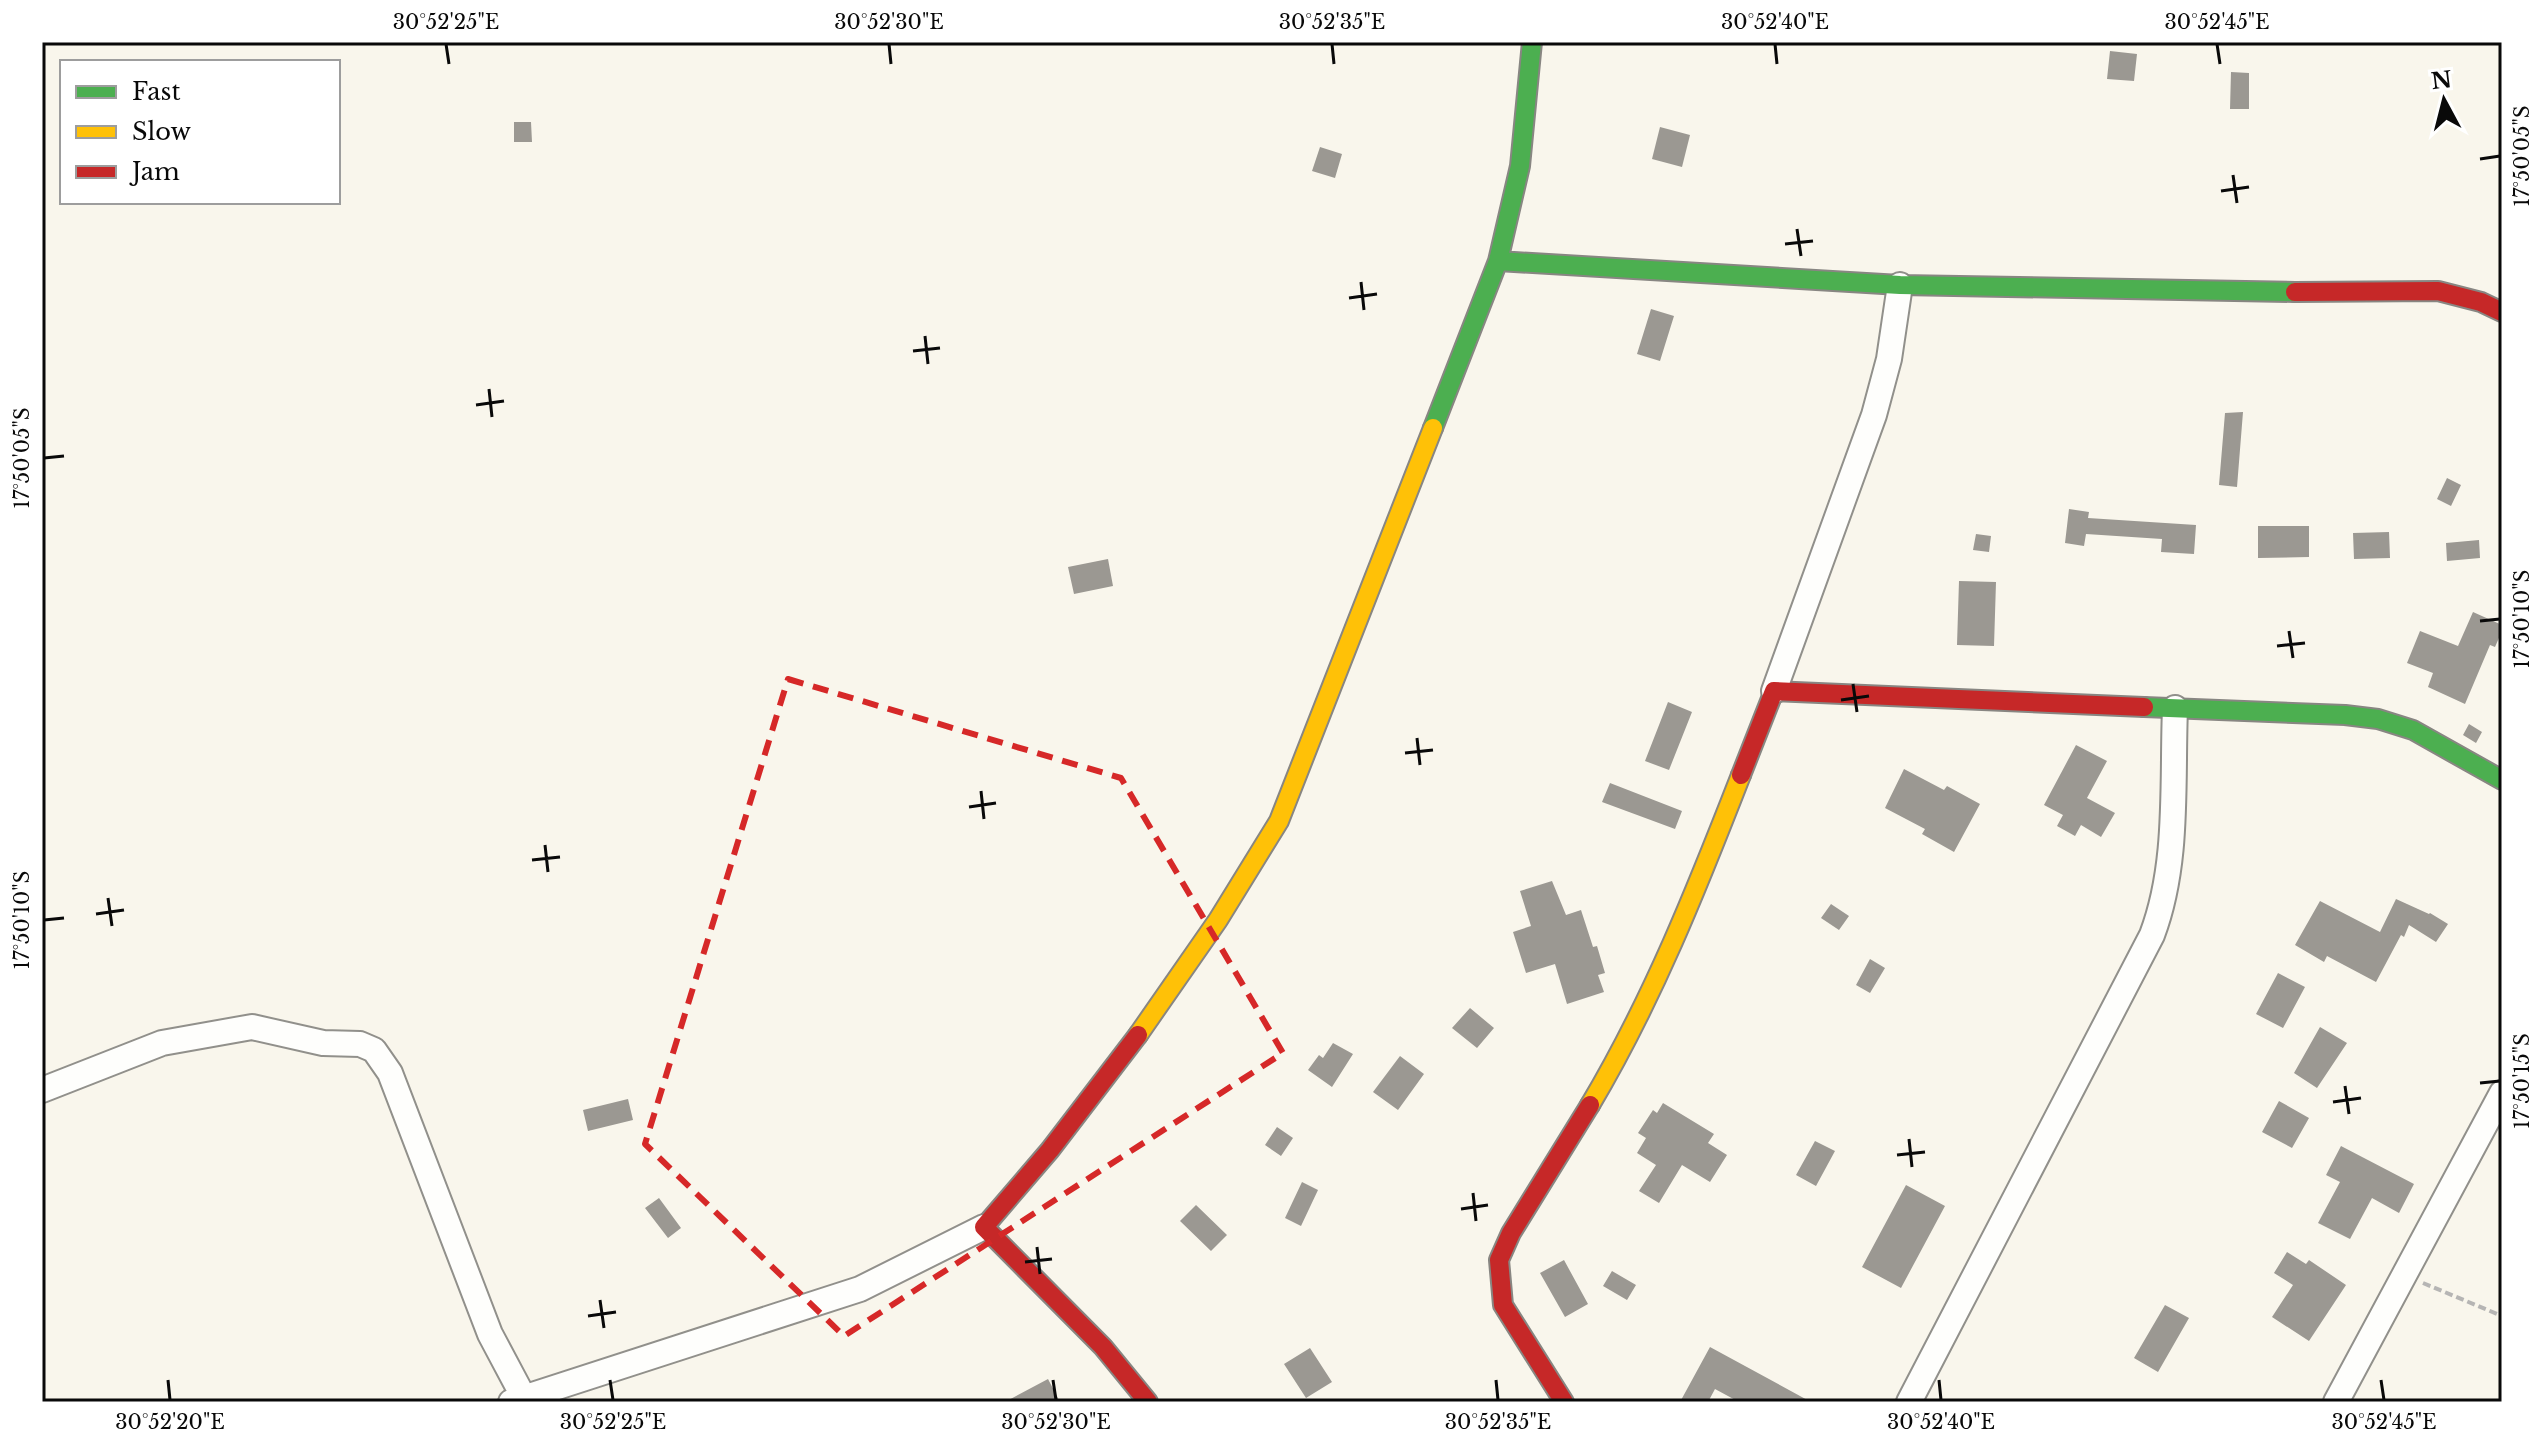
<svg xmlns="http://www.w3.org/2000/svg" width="2544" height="1444" font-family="'Libre Baskerville',serif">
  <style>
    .building { fill: #9b9892 }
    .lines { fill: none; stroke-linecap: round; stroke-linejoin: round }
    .street-casing { stroke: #91908b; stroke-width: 28 }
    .fast-casing { stroke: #888682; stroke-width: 22 }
    .slow-casing { stroke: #888682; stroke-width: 22 }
    .jam-casing { stroke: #888682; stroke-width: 22 }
    .path { stroke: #b6b5b4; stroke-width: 4; stroke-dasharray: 8 4; stroke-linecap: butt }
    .street { stroke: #fefefc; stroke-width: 24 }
    .fast { stroke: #4caf50; stroke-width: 18 }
    .slow { stroke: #ffc107; stroke-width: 18 }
    .jam { stroke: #c62828; stroke-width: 18 }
    .marked { fill: none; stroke: #d62828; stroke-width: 6; stroke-dasharray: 16 10; stroke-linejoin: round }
    .ticks { fill: none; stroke: #090909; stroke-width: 3 }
    .neatline { fill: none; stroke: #090909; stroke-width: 3 }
    .ticks-label { font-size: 20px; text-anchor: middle; fill: #090909 }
  </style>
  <rect width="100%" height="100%" fill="#f9f6ec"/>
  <path class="building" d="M2110,51L2137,54L2134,81L2107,79Z
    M2231,72L2249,73V109H2230Z
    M514,122H531L532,142H514Z
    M1660,127L1690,135L1682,167L1652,159Z
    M1320,147L1342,154L1335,178L1312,171Z
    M1651,309L1674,316L1660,361L1637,354Z
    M2243,412L2237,487L2219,485L2225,413Z
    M2447,478L2461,485L2451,506L2437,499Z
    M2069,509L2089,512L2088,518L2196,525L2194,554L2161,552L2162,539L2086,534L2084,546L2065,543Z
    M2258,526H2309V557L2258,558Z
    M2389,532L2390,558L2354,559L2353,533Z
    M1976,534L1991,536L1989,552L1973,550Z
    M2479,540L2480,558L2447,561L2446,543Z
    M1108,559L1113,586L1074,594L1068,567Z
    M1959,581L1996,582L1994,646L1957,645Z
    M2473,612L2502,625V631L2495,647L2490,645L2465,704L2428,687L2433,673L2407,663L2420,631L2458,646Z
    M1668,702L1692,712L1669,770L1645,761Z
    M2469,724L2482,732L2476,743L2463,735Z
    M2076,745L2107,761L2087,798L2115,813L2101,837L2081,825L2075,836L2057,826L2063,815L2044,805Z
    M1904,769L1944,790L1947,786L1980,804L1954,852L1922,834L1925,829L1885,808Z
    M1610,783L1682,811L1675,829L1602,802Z
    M1552,881L1566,915L1581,910L1593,947L1597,946L1605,973L1598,975L1604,992L1567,1004L1555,964L1526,973L1513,932L1531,926L1520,891Z
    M2396,899L2429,914L2430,913L2448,924L2436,942L2409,925L2404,937L2401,935L2376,982L2327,956L2324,962L2295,945L2320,901L2380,932Z
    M1831,904L1849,916L1839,930L1821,918Z
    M1870,959L1885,968L1870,993L1856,985Z
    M2278,973L2305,987L2283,1028L2256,1014Z
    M1470,1008L1494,1028L1477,1048L1452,1028Z
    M2320,1027L2347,1043L2317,1088L2294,1073Z
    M1333,1043L1353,1054L1332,1087L1308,1070L1319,1055L1323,1058Z
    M1400,1056L1424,1074L1398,1110L1373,1092Z
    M628,1099L633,1120L588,1131L583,1110Z
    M2279,1101L2309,1118L2292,1148L2262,1132Z
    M1663,1103L1714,1134L1708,1143L1727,1155L1710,1182L1682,1165L1659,1203L1639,1191L1656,1165L1637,1153L1646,1138L1638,1133L1653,1110L1657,1113Z
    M1277,1127L1293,1138L1281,1156L1265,1145Z
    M1815,1141L1835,1151L1816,1186L1796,1175Z
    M2341,1146L2414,1184L2399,1213L2372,1198L2350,1239L2318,1223L2340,1182L2326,1175Z
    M1302,1182L1318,1190L1301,1226L1285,1218Z
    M1906,1185L1945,1206L1901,1288L1862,1267Z
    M659,1198L681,1228L668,1238L645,1208Z
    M1196,1205L1227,1235L1211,1251L1180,1221Z
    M2287,1252L2306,1264L2309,1260L2346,1285L2309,1341L2272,1317L2293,1285L2274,1273Z
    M1564,1260L1588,1304L1565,1317L1540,1273Z
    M1612,1271L1636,1285L1627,1300L1603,1286Z
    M2165,1305L2189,1318L2158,1372L2134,1358Z
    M1710,1347L1811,1402H1739L1715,1389L1708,1402H1680Z
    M1310,1348L1332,1382L1306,1398L1284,1364Z
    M1048,1379L1060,1402H1005Z"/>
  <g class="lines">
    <g class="street-casing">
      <path id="street" d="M1774,691L1874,415L1889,359L1900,285
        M42,1090L162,1043L252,1027L323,1043L360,1044L374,1050L390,1073L490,1334L524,1398
        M511,1402L860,1289L984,1227
        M1909,1402L2152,935C2179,864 2172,783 2175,708
        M2336,1402L2502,1093"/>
    </g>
    <g class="fast-casing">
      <path id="fast" d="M1498,261L1900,285L2295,292
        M1433,428L1498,261L1520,166L1532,42
        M2144,707L2345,715L2378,719L2413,730L2502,780"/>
    </g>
    <g class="slow-casing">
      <path id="slow" d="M1138,1035L1218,920L1279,821L1433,428
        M1590,1105C1652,1001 1697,888 1741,775"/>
    </g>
    <g class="jam-casing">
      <path id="jam" d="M2295,292L2438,291L2481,302L2502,312
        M1741,775L1774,691L2144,707
        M1138,1035L1050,1150L984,1227L1103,1347L1148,1402
        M1564,1402L1503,1305L1499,1260L1511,1233L1590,1105"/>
    </g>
    <path class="path" d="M2423,1283L2502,1316"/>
    <use href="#street" class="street"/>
    <use href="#fast" class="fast"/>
    <use href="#slow" class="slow"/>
    <use href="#jam" class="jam"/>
  </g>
  <path class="marked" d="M788,679L1121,778L1283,1053L844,1336L645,1144Z"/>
  <path class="ticks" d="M446,44L449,64M889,44L891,64M1332,44L1334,64M1775,44L1777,64M2217,44L2220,64M2480,159L2500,156M2233,175L2237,203M2221,191L2249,187M1797,229L1801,256M1785,244L1813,241M1361,282L1364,310M1349,298L1377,294M925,336L928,364M913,351L940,348M489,389L492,417M476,405L504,401M44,458L64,456M2480,621L2500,619M2289,631L2293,658M2277,646L2305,643M1853,684L1857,712M1841,700L1869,696M1417,738L1420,765M1405,753L1433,750M981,791L984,819M969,807L996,803M545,845L548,872M532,860L560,857M108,898L112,926M96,914L124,910M44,920L64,918M2480,1083L2500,1081M2345,1086L2349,1114M2333,1102L2361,1098M1909,1139L1912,1167M1897,1155L1925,1152M1473,1193L1476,1221M1461,1209L1488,1205M1037,1247L1040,1274M1025,1262L1052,1259M600,1300L604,1328M588,1316L616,1312M168,1380L170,1400M610,1380L613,1400M1053,1380L1056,1400M1496,1380L1498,1400M1939,1380L1941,1400M2381,1380L2384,1400"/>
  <rect width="2544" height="1444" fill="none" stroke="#ffffff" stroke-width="88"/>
  <rect x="60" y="60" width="280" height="144" fill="#ffffff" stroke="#9d9d9d" stroke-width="2"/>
  <rect x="76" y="86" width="40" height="12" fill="#4caf50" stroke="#9d9d9d" stroke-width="2"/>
  <text x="132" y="100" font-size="24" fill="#090909">Fast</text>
  <rect x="76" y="126" width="40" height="12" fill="#ffc107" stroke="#9d9d9d" stroke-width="2"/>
  <text x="132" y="140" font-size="24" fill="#090909">Slow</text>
  <rect x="76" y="166" width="40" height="12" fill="#c62828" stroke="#9d9d9d" stroke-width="2"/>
  <text x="132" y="180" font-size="24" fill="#090909">Jam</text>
  <g transform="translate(2444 100) rotate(353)" stroke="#ffffff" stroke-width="6" paint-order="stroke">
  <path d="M0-6L14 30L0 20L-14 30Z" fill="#090909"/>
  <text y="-12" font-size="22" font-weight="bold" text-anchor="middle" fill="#090909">N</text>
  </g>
  <rect x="44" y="44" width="2456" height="1356" class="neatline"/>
  <g class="ticks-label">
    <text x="446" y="29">30°52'25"E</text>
    <text x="889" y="29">30°52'30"E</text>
    <text x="1332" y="29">30°52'35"E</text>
    <text x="1775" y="29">30°52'40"E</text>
    <text x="2217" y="29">30°52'45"E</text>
    <text transform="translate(2522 156) rotate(-90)" y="7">17°50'05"S</text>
    <text transform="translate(22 458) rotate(-90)" y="7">17°50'05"S</text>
    <text transform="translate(2522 619) rotate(-90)" y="7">17°50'10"S</text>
    <text transform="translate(22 920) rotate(-90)" y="7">17°50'10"S</text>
    <text transform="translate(2522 1081) rotate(-90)" y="7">17°50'15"S</text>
    <text x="170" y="1429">30°52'20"E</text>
    <text x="613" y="1429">30°52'25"E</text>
    <text x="1056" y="1429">30°52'30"E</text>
    <text x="1498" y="1429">30°52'35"E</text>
    <text x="1941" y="1429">30°52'40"E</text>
    <text x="2384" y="1429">30°52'45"E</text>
  </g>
</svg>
